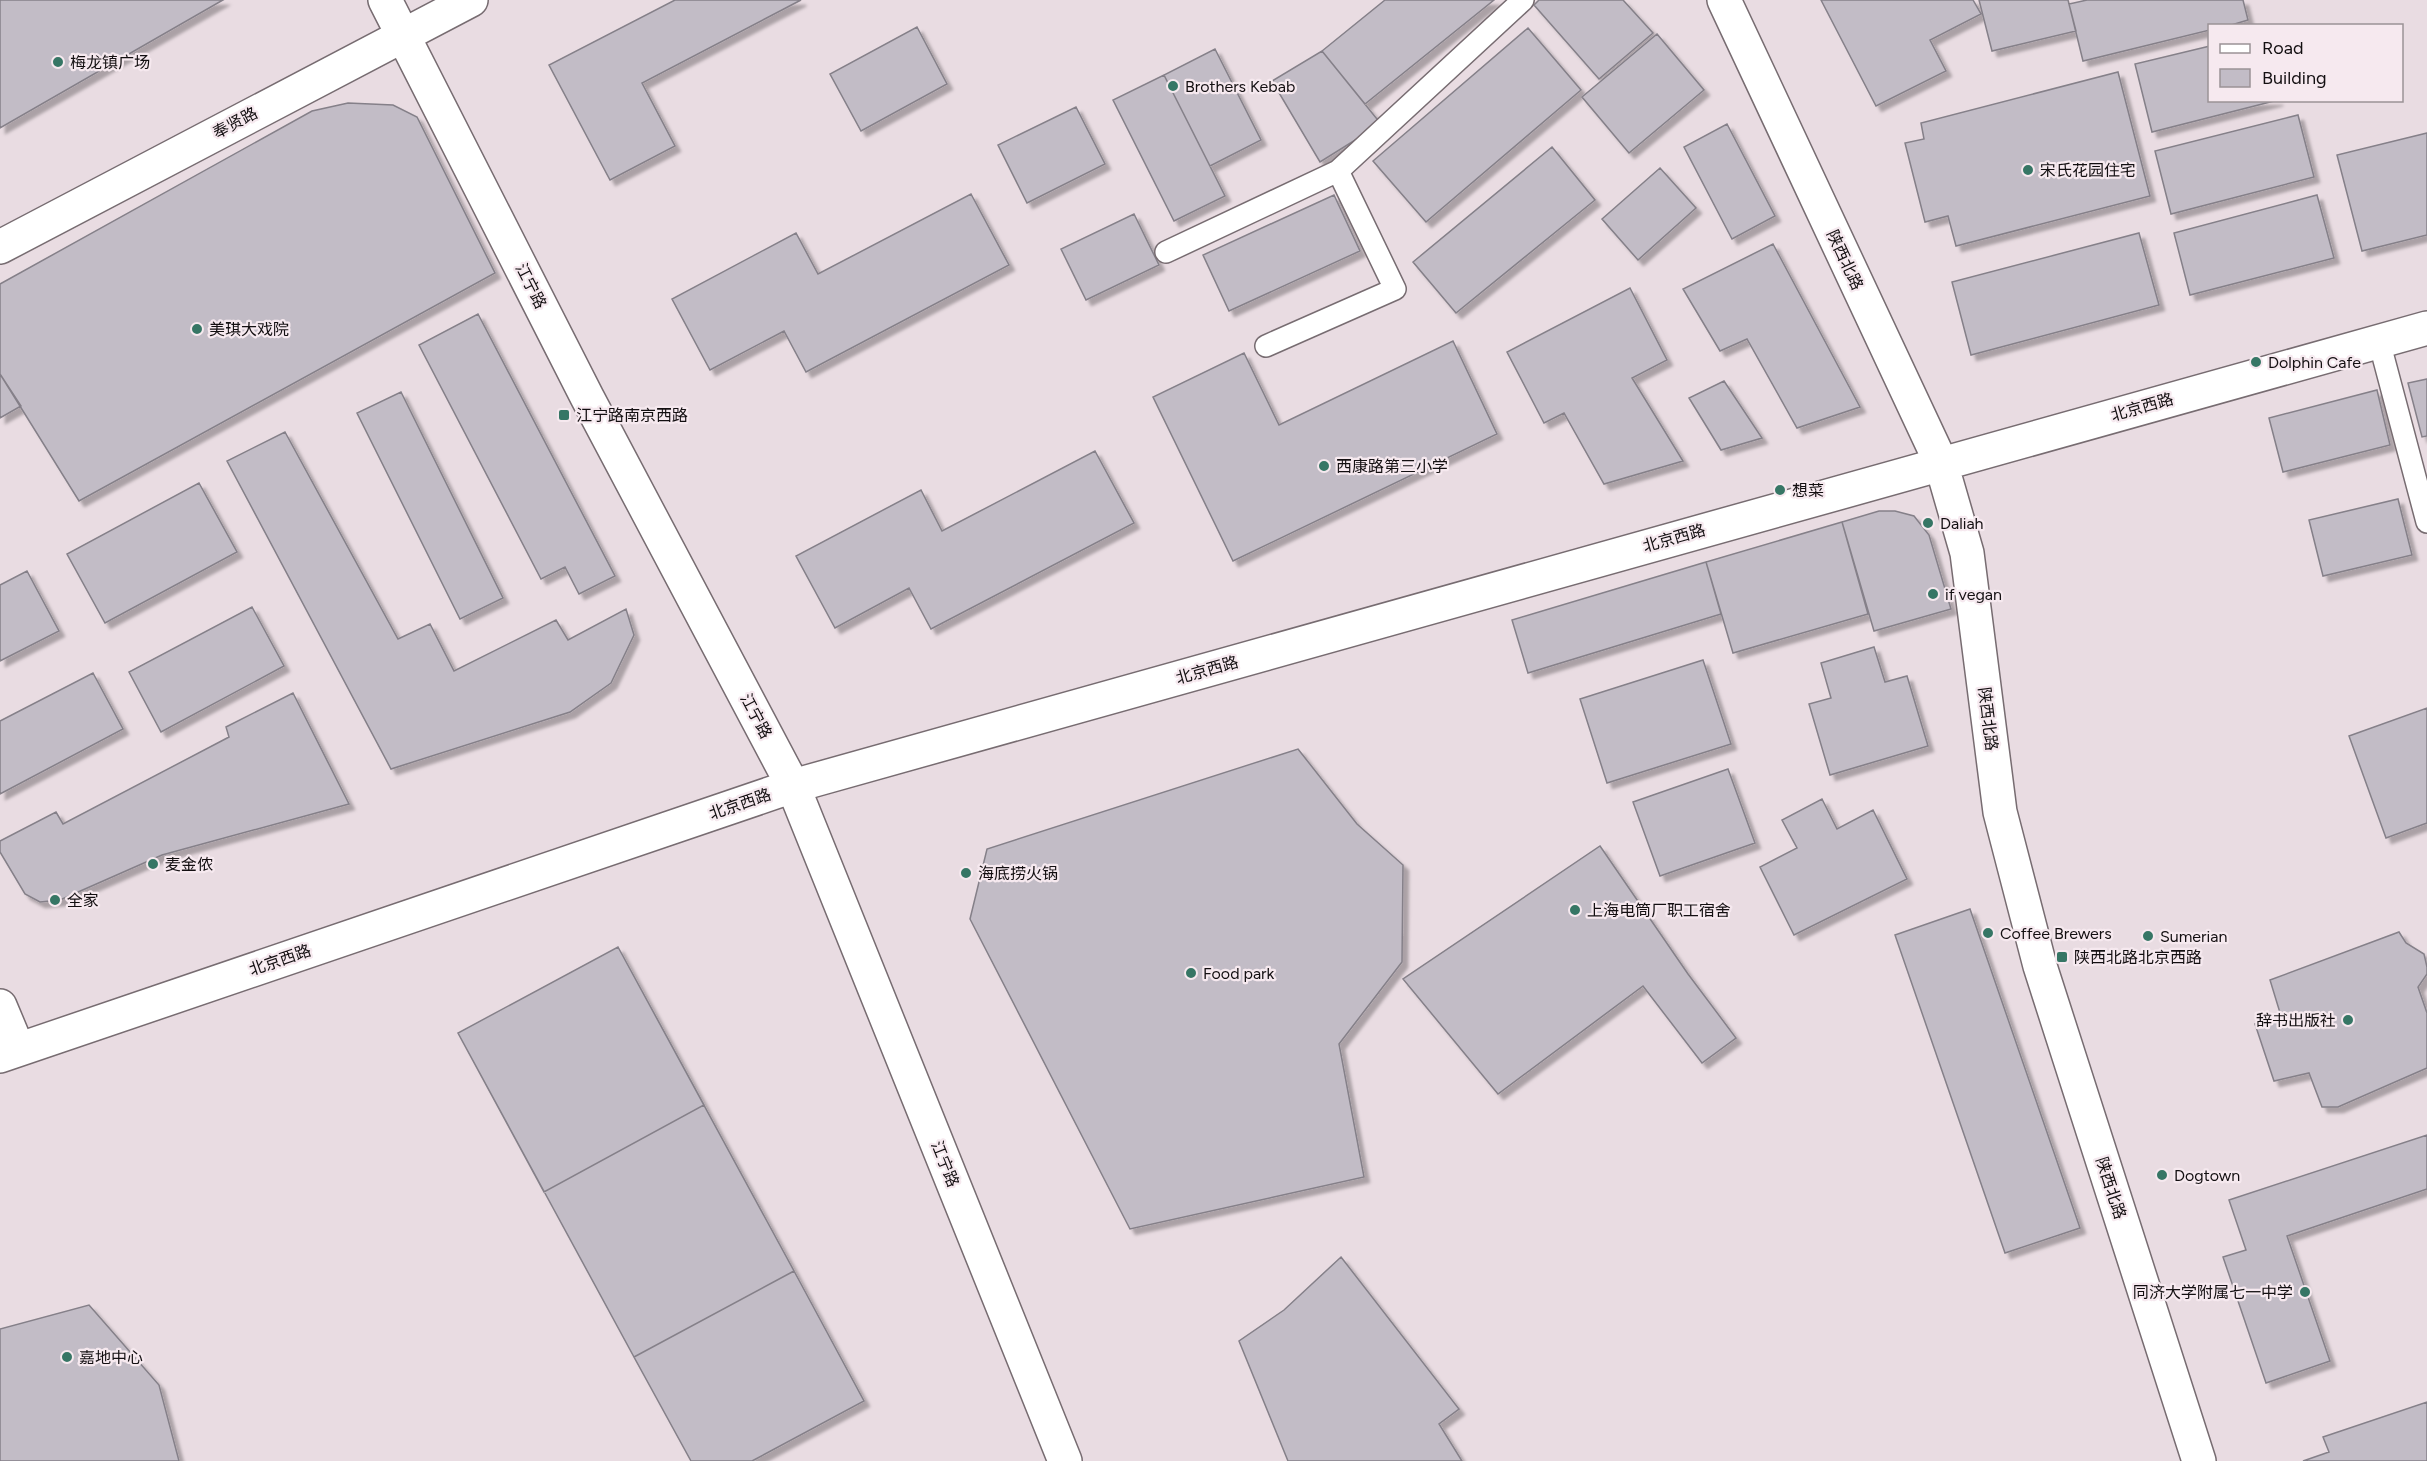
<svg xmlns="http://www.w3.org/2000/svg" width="2427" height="1461" font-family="Figtree,'Noto Sans SC',sans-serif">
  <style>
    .building { fill: #c2bcc6; stroke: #858089; stroke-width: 1.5; filter: url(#shadow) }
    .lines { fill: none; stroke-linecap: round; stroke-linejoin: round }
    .service-casing { stroke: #776c71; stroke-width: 24 }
    .minor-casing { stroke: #776c71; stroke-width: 36 }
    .secondary-casing { stroke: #776c71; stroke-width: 36 }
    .service { stroke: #fff; stroke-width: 21 }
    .minor { stroke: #fff; stroke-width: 33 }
    .secondary { stroke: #fff; stroke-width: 33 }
    .poi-dot { fill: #367665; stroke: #f6e9ef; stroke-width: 2 }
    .labels { text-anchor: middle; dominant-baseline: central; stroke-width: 4.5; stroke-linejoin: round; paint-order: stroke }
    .poi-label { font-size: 16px; fill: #130f11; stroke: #f6e9ef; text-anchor: start }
    .street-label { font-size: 16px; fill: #130f11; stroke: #f6e9ef }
  </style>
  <defs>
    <filter id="shadow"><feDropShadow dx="5.5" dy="5.5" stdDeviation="1.5" flood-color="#0004"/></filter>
  </defs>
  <rect width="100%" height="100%" fill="#e9dce2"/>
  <path class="building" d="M0,0H223L0,128Z
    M675,0H801L642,83L675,146L610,180L549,65Z
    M1385,0H1494L1365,104L1322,51Z
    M1539,0H1623L1653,33L1599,79L1534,5Z
    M1821,0H1973L1981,14L1930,40L1946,71L1876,106Z
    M1979,0H2068L2076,31L1992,51Z
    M2087,0H2243L2248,20L2228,26H2210V30L2083,61L2069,4Z
    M917,27L947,84L861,131L830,74Z
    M1528,28L1581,90L1426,222L1373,161Z
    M1657,34L1704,90L1629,153L1582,97Z
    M2210,46V100H2278L2152,132L2135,64Z
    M1215,49L1261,140L1210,166L1164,75Z
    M1322,51L1381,124L1320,162L1272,81Z
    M2118,72L2150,196L1956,246L1948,216L1925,222L1905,143L1924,139L1921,123Z
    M1164,75L1225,196L1174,221L1113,100Z
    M348,103L393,105L417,117L495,273L79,501L0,374V284L312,111Z
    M1076,107L1105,164L1027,203L998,145Z
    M2298,115L2314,177L2171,214L2155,151Z
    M1727,124L1775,216L1732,239L1684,147Z
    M2427,133V235L2362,251L2337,155Z
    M1552,147L1595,200L1456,313L1413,262Z
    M1660,168L1696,208L1638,260L1602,219Z
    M971,194L1009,265L806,372L784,331L710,370L672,299L796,233L818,274Z
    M1334,195L1360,251L1229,311L1203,255Z
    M2317,195L2334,258L2190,295L2174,233Z
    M1134,214L1159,265L1086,300L1061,249Z
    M2139,233L2159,305L1971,355L1952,282Z
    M1773,244L1860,407L1797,428L1747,339L1720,351L1683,289Z
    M1630,288L1667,360L1632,378L1683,461L1604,484L1564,413L1544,423L1507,352Z
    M478,314L615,576L579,594L565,567L541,579L419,345Z
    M1453,341L1497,434L1233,561L1153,397L1244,353L1279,425Z
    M0,374L21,406L0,418Z
    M2427,379V436L2422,437L2408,383Z
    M1724,381L1762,438L1721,450L1689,398Z
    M2377,390L2390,445L2283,472L2269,418Z
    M401,392L503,598L460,619L357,413Z
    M285,432L398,639L430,624L454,671L556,620L568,640L626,609L634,635L611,683L570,712L391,769L227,461Z
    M1095,451L1134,523L931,629L909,588L835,628L796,556L921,490L942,531Z
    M199,483L237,552L105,623L67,554Z
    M2398,499L2412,555L2323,576L2309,520Z
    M1879,511H1895L1914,516L1929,535L1951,609L1874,631L1842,522Z
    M1842,522L1868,614L1733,653L1706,562Z
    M1706,562L1721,614L1528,673L1512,620Z
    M27,571L59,631L0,661V585Z
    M252,607L284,666L161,732L129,672Z
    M1874,647L1885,682L1907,676L1928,746L1830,775L1809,704L1831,698L1821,663Z
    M1703,660L1731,744L1607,783L1580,699Z
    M93,673L123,729L0,794V721Z
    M293,693L349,804L162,855L60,900L40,902L25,894L0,852V841L56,812L63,824L229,737L226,727Z
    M2427,708V823L2386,838L2349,736Z
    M1298,749L1357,824L1403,865L1402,962L1339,1044L1364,1177L1130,1229L970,919L987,849Z
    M1728,769L1755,843L1660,876L1633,802Z
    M1822,799L1837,829L1873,810L1907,879L1794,935L1760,867L1797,848L1782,820Z
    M1600,846L1688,974L1736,1038L1702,1063L1643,986L1498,1094L1403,979Z
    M1970,909L2080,1228L2005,1253L1895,935Z
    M2399,932L2406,943L2424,954L2427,967V974L2418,987L2427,1013V1068L2338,1107H2322L2309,1073L2274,1081L2255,1024L2281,1016L2270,980Z
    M618,947L704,1105L544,1192L458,1033Z
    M618,947L794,1271L634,1357L458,1033Z
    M2427,1135V1189L2287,1236L2330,1361L2266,1383L2223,1257L2246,1250L2229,1200Z
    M1341,1257L1459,1409L1439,1424L1462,1461H1288L1239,1341L1284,1310Z
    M794,1271L864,1401L752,1461H691L634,1357Z
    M89,1305L159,1385L179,1461H0V1329Z
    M2427,1402V1461H2303L2329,1452L2323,1437Z"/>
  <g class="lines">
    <g class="service-casing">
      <path id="service" d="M1166,252L1338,171L1523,0
        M2379,341L2427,522
        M1266,346L1395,289L1338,171"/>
    </g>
    <g class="minor-casing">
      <path id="minor" d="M0,247L471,0
        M0,1006L18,1049"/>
    </g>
    <g class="secondary-casing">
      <path id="secondary" d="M385,0L587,397L793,786L1065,1461
        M1724,0L1941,463L1967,553L2000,812L2040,966L2199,1461
        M0,1056L793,786L2427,328"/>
    </g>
    <use href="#service" class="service"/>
    <use href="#minor" class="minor"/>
    <use href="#secondary" class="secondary"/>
  </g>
  <g class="poi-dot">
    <circle cx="58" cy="62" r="6"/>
    <circle cx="1173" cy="86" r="6"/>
    <circle cx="2028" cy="170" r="6"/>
    <circle cx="197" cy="329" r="6"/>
    <circle cx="2256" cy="362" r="6"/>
    <rect x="558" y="409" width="12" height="12" rx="3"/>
    <circle cx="1324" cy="466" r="6"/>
    <circle cx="1780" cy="490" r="6"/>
    <circle cx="1928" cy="523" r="6"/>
    <circle cx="1933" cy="594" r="6"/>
    <circle cx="153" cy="864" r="6"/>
    <circle cx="966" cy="873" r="6"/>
    <circle cx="55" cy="900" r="6"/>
    <circle cx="1575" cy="910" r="6"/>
    <circle cx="1988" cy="933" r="6"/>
    <circle cx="2148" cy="936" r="6"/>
    <rect x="2056" y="951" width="12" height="12" rx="3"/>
    <circle cx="1191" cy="973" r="6"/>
    <circle cx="2348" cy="1020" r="6"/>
    <circle cx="2162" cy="1175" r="6"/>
    <circle cx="2305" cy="1292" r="6"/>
    <circle cx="67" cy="1357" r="6"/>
  </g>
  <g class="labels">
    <g class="poi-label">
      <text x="70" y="62">梅龙镇广场</text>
      <text x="1185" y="86">Brothers Kebab</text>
      <text x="2040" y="170">宋氏花园住宅</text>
      <text x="209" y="329">美琪大戏院</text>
      <text x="2268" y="362">Dolphin Cafe</text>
      <text x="576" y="415">江宁路南京西路</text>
      <text x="1336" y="466">西康路第三小学</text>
      <text x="1792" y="490">想菜</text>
      <text x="1940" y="523">Daliah</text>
      <text x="1945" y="594">if vegan</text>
      <text x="165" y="864">麦金侬</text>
      <text x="978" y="873">海底捞火锅</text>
      <text x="67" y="900">全家</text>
      <text x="1587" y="910">上海电筒厂职工宿舍</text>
      <text x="2000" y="933">Coffee Brewers</text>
      <text x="2160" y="936">Sumerian</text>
      <text x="2074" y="957">陕西北路北京西路</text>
      <text x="1203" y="973">Food park</text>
      <text x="2336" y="1020" text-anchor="end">辞书出版社</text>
      <text x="2174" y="1175">Dogtown</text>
      <text x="2293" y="1292" text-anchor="end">同济大学附属七一中学</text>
      <text x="79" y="1357">嘉地中心</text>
    </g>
    <g class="street-label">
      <text transform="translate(235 123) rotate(-28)">奉贤路</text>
      <text transform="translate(1845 260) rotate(65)">陕西北路</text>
      <text transform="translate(531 286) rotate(63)">江宁路</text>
      <text transform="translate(2142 407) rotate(-16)">北京西路</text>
      <text transform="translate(1674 538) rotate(-16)">北京西路</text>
      <text transform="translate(1207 670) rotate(-16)">北京西路</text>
      <text transform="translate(756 716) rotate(62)">江宁路</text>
      <text transform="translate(1988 719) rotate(83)">陕西北路</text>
      <text transform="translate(740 804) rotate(-19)">北京西路</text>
      <text transform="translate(280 960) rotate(-19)">北京西路</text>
      <text transform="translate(945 1164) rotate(68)">江宁路</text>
      <text transform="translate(2111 1188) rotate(72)">陕西北路</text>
    </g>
  </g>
  <rect x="2208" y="24" width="195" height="78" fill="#f6e9ef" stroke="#9b9296" stroke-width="1.5"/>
  <rect x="2220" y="44" width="30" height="9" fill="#ffffff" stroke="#9b9296" stroke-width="1.5"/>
  <text x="2262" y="54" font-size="18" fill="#130f11">Road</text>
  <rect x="2220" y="69" width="30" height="18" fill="#c2bcc6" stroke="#9b9296" stroke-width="1.5"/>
  <text x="2262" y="84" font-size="18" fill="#130f11">Building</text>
</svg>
